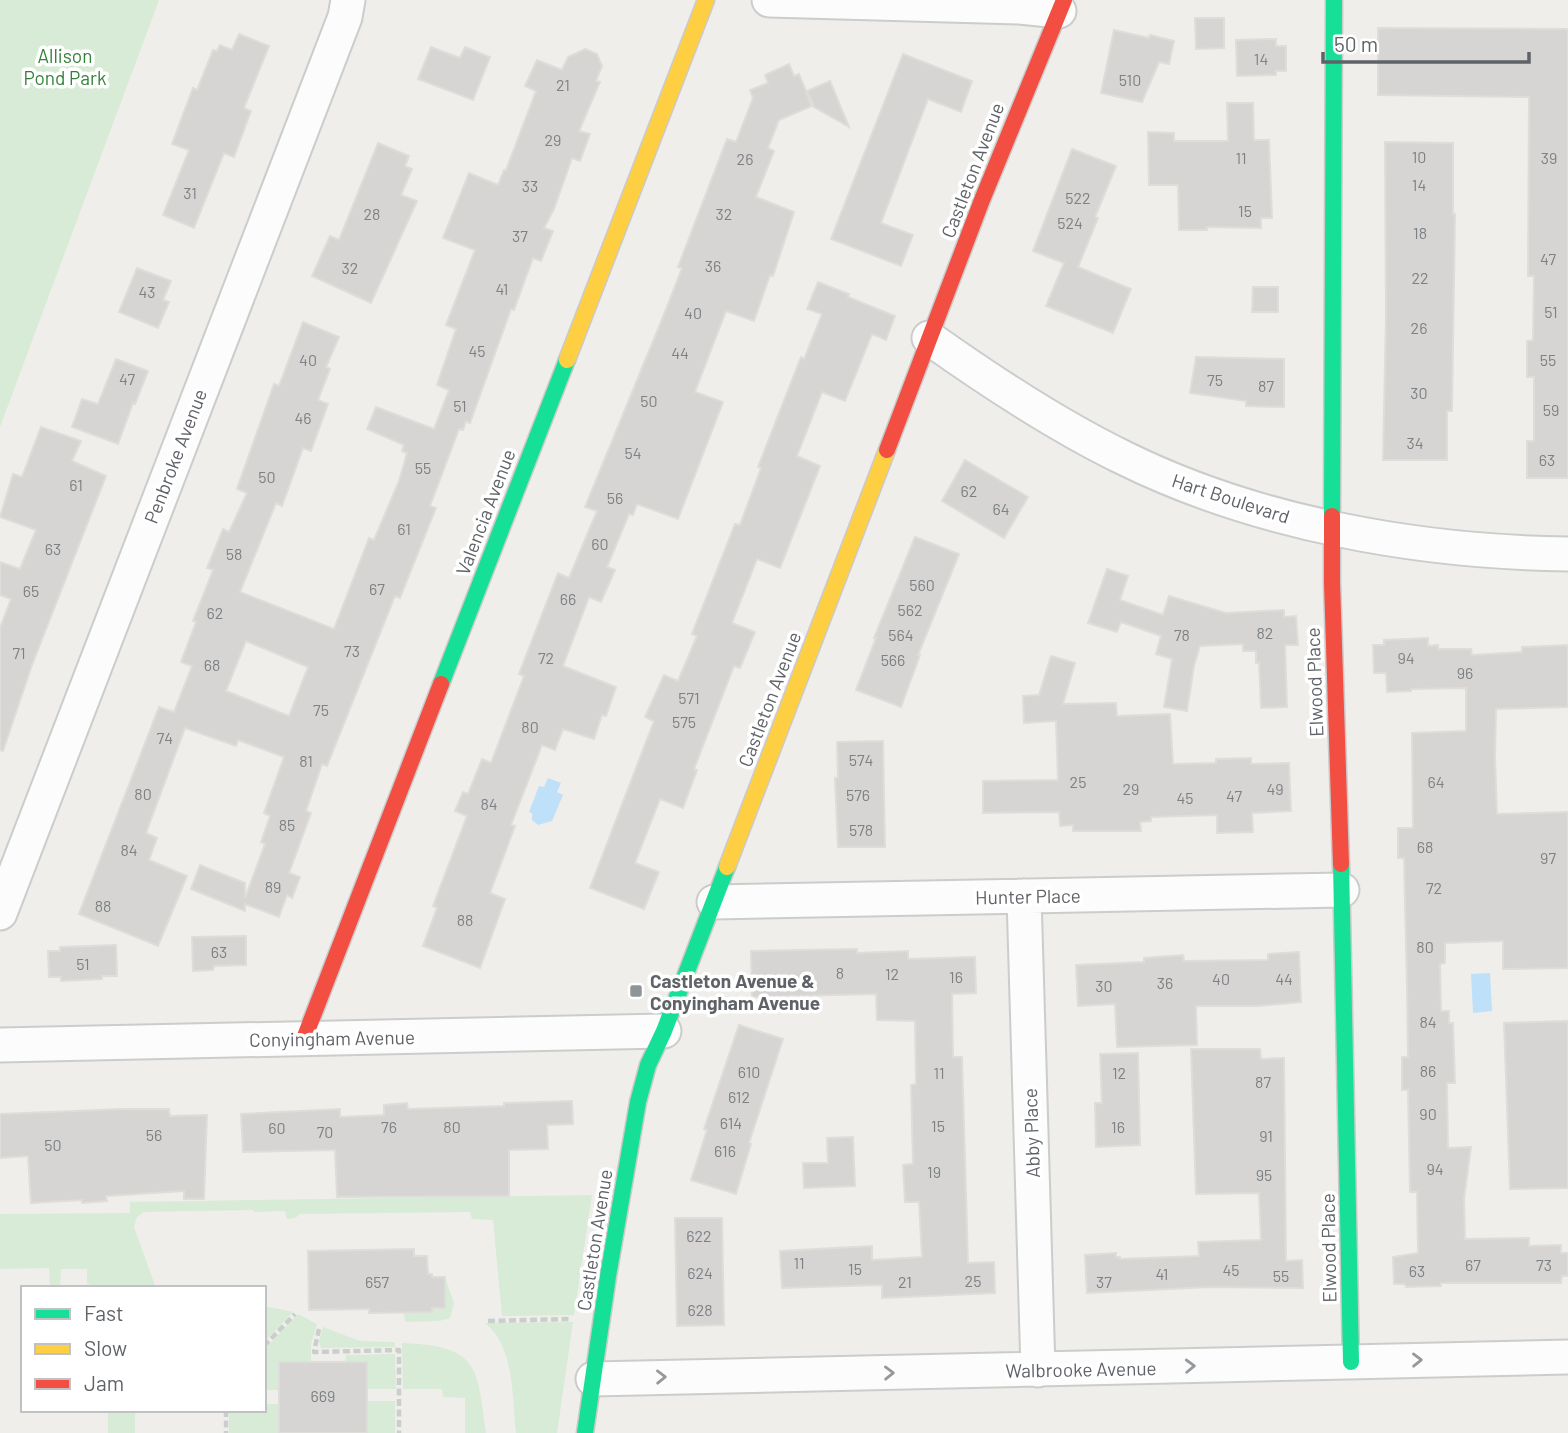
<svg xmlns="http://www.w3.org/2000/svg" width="1568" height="1433" font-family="Barlow,sans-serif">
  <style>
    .green { fill: #d8ebd6 }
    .water { fill: #bfe0f9 }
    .building { fill: #d6d5d3; stroke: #deddd9; stroke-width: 2; fill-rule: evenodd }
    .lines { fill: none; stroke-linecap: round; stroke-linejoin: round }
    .street-casing { stroke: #cbcccc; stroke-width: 37 }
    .fast-casing { stroke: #cacacb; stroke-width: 19 }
    .slow-casing { stroke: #cacacb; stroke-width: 19 }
    .jam-casing { stroke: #cacacb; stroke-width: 19 }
    .path { stroke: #cacfcc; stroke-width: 4.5; stroke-dasharray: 7 3.5; stroke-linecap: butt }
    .street { stroke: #fdfcfc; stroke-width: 33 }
    .fast { stroke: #16e098; stroke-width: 16 }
    .slow { stroke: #ffcf43; stroke-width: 16 }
    .jam { stroke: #f24e42; stroke-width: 16 }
    .oneway { stroke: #96999c }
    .poi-dot { fill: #919496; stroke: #fff; stroke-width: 2.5 }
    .labels { text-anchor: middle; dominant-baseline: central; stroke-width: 7; stroke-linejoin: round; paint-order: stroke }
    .number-label { font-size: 16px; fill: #7e8184 }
    .park-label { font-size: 19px; fill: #348238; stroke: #fff }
    .street-label { font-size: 19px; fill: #5f6368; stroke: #fff }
    .poi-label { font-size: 19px; font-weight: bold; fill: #5f6368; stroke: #fff; text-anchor: start }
  </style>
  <rect width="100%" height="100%" fill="#efeeea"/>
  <path class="green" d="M0,0H159L0,427Z
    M592,1195L574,1315L502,1316L493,1220L472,1219L470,1212L300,1214L295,1218L287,1219L285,1211L254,1212L253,1210L144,1212L137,1217L134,1227L156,1288L92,1286L87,1283V1269H61L60,1288H50L49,1268L0,1269V1214L130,1213V1202Z
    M445,1277L454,1303L450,1318L439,1321L405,1322L404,1312H432V1308H445Z
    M264,1306L293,1312L264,1342Z
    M298,1314L317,1324L311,1344V1362L279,1363L278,1390H264V1350Z
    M573,1322L557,1433H516C512,1399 515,1346 485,1323Z
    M323,1327L360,1341L395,1342V1347L321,1348L319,1341Z
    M402,1343C479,1346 477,1366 486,1433H465V1398L443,1397L442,1389H403Z
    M395,1354L396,1389H367V1362H345L346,1355Z
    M367,1401H395V1433H367Z
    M264,1404H278L279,1433H229V1410H264Z
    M108,1410H135V1433H108Z"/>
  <path class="water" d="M548,778L561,783L557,792L563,795L552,821L538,825L532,820V813L529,812L539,786L544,787Z
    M1490,973L1492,1011L1473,1013L1471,974Z"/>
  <path class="building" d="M1195,18H1224V48L1196,49Z
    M1378,28L1568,29V478H1527V441H1534V377H1527V341L1533,340L1534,276H1528L1529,97L1378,95Z
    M1114,30L1149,38L1150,35L1174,41L1169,64L1159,62L1142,102L1101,93Z
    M239,34L269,46L244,108L251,111L234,157L224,153L194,228L163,215L189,150L172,144L193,88L197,90L213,50L217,51L220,45L232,50Z
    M1276,39V46H1286V71H1276V75L1237,76L1236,40Z
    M431,47L460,58L465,47L490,57L473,100L418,79Z
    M585,49L597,54L602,66L596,81L600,82L579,131L590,134L580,161L572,158L554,209L544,228L553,231L541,261L533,258L514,310L511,309L470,423L466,421L463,430L459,429L430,506L436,508L400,598L395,596L327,766L322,764L306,811L311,813L289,873L300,877L292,898L287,895L279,917L245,904V911L191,889L200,865L245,883V898L265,844L261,842L270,816L264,813L284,757L238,740L236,746L185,728L146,833L157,838L149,860L187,876L158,946L79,914L159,707L174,712L192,666L181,662L196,622L193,621L213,570L207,568L223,529L229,532L247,493L237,489L274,384L279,386L303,322L339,337L326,367L330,369L318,400L328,404L311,451L303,448L282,506L276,503L240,592L334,629L369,538L374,540L399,481L407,453L402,451L404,445L367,429L376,407L434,429L449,390L437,385L456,329L446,325L475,250L443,238L469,173L498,185L504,170H506L536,91L525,86L537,60L562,70L568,57ZM246,641L308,667L289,716L226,691Z
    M903,54L972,81L961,112L928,99L881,223L913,235L901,266L831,239Z
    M789,64L794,76L799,74L812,106L779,120L768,148L774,151L756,197L794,212L773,276L770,275L754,321L726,311L695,392L723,402L678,519L637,504L633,515L629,514L607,567L615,570L601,602L589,597L563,666L616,687L606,716L602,715L594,739L563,729L555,750L542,745L511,825L515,826L490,893L505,899L480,968L423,946L437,908L433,906L467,816L455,811L463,792L468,794L482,759L491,763L524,676L519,674L558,573L569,578L597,511L585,507L663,317L682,268L678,267L727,139L736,142L753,98L750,90L768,83L765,75Z
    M830,81L849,127L814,107L807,91Z
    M1227,103H1253L1254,140H1269L1272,218H1261V228L1207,227V230H1179L1178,185H1149L1148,132L1174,133V141H1228Z
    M1385,142L1453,143V214H1455L1452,411H1447V460H1383L1386,317Z
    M378,143L409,156L405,166L412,169L401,195L417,201L371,303L312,276L330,236L339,240Z
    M1072,149L1116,166L1095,217L1098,218L1078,267L1131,289L1113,333L1046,306L1064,263L1033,251Z
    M137,268L171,281L163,300L169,302L158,328L119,312Z
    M818,282L849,294L848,297L895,316L886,340L872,334L845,401L822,392L797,456L820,466L780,568L757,559L732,623L755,632L740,668L734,666L694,769L697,770L683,808L660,799L635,863L659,872L644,909L590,888L654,721L645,717L664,675L678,681L697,636L692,634L735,524L740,525L761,468L758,467L801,357L804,359L822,314L807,309Z
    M1253,287H1278V312H1252Z
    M1196,357L1284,359V407L1246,406V401L1190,393Z
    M116,359L148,371L135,404L133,403L118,444L72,427L82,399L98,404Z
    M41,427L81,441L72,461L106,476L32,665L3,751L0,750V628L11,599L0,595V562L20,569L36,530L0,517L13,474L22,477Z
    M965,460L1028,497L1004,538L942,501Z
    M915,537L959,554L918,655H920L901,707L856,690L876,638H874Z
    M1107,569L1128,576L1120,600L1163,615L1169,596L1226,613L1284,610V617L1296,616L1298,645H1285L1287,707L1261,708L1259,663H1256V651H1243V644L1200,646L1194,666L1187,711L1164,707L1172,659L1156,654L1161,636L1121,622L1117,632L1088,623Z
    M1428,638V646L1438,645V649H1471L1472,655L1522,652V647L1568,645V707L1496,709L1495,759L1497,814L1568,812V968L1503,969V941L1445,943V963L1440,964L1441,1011H1449V1023H1453L1455,1083H1447L1448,1148L1471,1147L1464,1199L1465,1239L1529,1238V1246L1561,1245V1253H1568V1276H1562L1561,1283H1441V1286L1406,1287L1405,1284H1394L1393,1257L1418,1253L1417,1192H1410L1408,1090H1402V1057H1408L1407,988L1404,858H1398V828H1413L1412,733L1466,731V688L1411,689V691L1387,692L1386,673H1374L1373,645H1384V640Z
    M1051,656L1075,663L1063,704L1116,703L1117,716L1170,714L1173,764L1216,763V759L1251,758V764L1289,763L1291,811L1252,813L1253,832L1217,833V815L1151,817V821L1140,822L1141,831H1073V825L1060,826L1059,812L983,813V781L1058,780L1056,721L1024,723L1023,696L1039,695Z
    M883,741L885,847H838L835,778H838L837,742Z
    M246,936V965L214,966L213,970L193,971L192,937Z
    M116,945L117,976H102V979L61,981V977H49L48,951H60V947Z
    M857,949V953L908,951V959L975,957L976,993L952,994L953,1057H962L968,1263L994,1262L995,1293L882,1298V1285L782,1288L780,1251L872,1246V1260L922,1257L919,1202H905L903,1165L913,1164L911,1085L916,1084L915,1021L877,1020L876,994L752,997L751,951Z
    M1299,952L1301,1002L1259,1006H1196L1197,1045L1117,1047L1115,1004L1078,1006L1076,965L1144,962V958L1183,955L1184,961L1268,960V954Z
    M1568,1021V1188L1510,1189L1504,1023Z
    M739,1025L783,1039L749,1143L751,1144L736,1194L691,1180L707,1130L704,1129Z
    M1191,1049H1260L1261,1059L1284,1058L1286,1261L1302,1260L1303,1288L1210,1287L1087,1293L1085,1255L1116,1253V1257H1120V1259L1199,1256L1198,1242L1261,1240L1259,1193L1196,1194Z
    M1138,1053L1140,1145L1096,1147L1095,1103H1102L1100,1054Z
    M572,1101L573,1124L547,1125L548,1149L509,1150V1196L337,1197L335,1150L243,1152L241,1114L340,1109V1117L384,1115V1105L407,1103L408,1109L504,1106V1103Z
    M124,1109H169L170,1116L207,1115L204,1199H184V1191L106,1196L107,1201L82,1203V1200L31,1203L28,1156L0,1158V1114Z
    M853,1137L855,1186L804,1188L803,1163H828L827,1138Z
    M675,1218H722L724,1325L677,1326Z
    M414,1249V1256H427L428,1274H432V1277H445V1308H432V1312L369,1313V1309L309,1310L308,1251Z
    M279,1362H367V1433H279Z"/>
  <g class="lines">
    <g class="street-casing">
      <path id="street" d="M769,0L1020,7L1059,11
        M929,338C991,382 1056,425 1124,458C1258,524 1419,552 1568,554
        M1024,896L1038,1370
        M714,902L1342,890
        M0,913L345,17L348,0
        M0,1045L664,1031
        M593,1379L1568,1357"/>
    </g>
    <g class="fast-casing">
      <path id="fast" d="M1332,516L1334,0
        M441,684L567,360
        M1341,864L1351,1362
        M585,1433L608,1276L638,1102L648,1065L664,1031L727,867"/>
    </g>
    <g class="slow-casing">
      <path id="slow" d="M567,360L706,0
        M727,867L887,450"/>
    </g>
    <g class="jam-casing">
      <path id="jam" d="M887,450L982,200L1064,0
        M1332,516V583L1341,864
        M304,1039L441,684"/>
    </g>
    <path class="path" d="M488,1321L571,1319
      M319,1329L314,1352L399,1350V1433
      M264,1346L295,1314
      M226,1410V1433"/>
    <use href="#street" class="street"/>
    <use href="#fast" class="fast"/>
    <use href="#slow" class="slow"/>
    <use href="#jam" class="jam"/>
  </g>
  <defs><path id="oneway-chevron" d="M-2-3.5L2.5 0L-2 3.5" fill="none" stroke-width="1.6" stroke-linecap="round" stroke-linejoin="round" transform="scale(1.75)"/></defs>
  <g class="oneway">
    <use href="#oneway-chevron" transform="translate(1417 1360) rotate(-1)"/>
    <use href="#oneway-chevron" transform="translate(1190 1366) rotate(-2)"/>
    <use href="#oneway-chevron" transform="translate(889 1373) rotate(-1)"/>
    <use href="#oneway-chevron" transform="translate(661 1377) rotate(-1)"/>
  </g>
  <rect class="poi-dot" x="629" y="984" width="14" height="14" rx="3.5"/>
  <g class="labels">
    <g class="number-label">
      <text x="1261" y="58">14</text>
      <text x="1130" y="79">510</text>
      <text x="563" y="84">21</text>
      <text x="553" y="139">29</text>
      <text x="1419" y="156">10</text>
      <text x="1241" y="157">11</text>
      <text x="1549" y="157">39</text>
      <text x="745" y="158">26</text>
      <text x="1419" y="184">14</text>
      <text x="530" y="185">33</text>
      <text x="190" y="192">31</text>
      <text x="1078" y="197">522</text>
      <text x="1245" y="210">15</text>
      <text x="372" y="213">28</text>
      <text x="724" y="213">32</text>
      <text x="1070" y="222">524</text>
      <text x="1420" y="232">18</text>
      <text x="520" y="235">37</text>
      <text x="1548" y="258">47</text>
      <text x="713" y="265">36</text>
      <text x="350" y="267">32</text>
      <text x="1420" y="277">22</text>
      <text x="502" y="288">41</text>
      <text x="147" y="291">43</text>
      <text x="1551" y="311">51</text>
      <text x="693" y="312">40</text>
      <text x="1419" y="327">26</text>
      <text x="477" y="350">45</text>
      <text x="680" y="352">44</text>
      <text x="308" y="359">40</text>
      <text x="1548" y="359">55</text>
      <text x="127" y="378">47</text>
      <text x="1215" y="379">75</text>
      <text x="1266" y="385">87</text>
      <text x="1419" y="392">30</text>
      <text x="649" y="400">50</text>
      <text x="460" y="405">51</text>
      <text x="1551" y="409">59</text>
      <text x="303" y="417">46</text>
      <text x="1415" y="442">34</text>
      <text x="633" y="452">54</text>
      <text x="1547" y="459">63</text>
      <text x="423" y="467">55</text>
      <text x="267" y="476">50</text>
      <text x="76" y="484">61</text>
      <text x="969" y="490">62</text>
      <text x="615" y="497">56</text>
      <text x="1001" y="508">64</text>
      <text x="404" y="528">61</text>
      <text x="600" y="543">60</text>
      <text x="53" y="548">63</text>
      <text x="234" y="553">58</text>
      <text x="922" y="584">560</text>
      <text x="377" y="588">67</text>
      <text x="31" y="590">65</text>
      <text x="568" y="598">66</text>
      <text x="910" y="609">562</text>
      <text x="215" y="612">62</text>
      <text x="1265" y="632">82</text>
      <text x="901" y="634">564</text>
      <text x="1182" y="634">78</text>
      <text x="352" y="650">73</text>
      <text x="19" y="652">71</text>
      <text x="546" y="657">72</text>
      <text x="1406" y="657">94</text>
      <text x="893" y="659">566</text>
      <text x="212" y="664">68</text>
      <text x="1465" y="672">96</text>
      <text x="689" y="697">571</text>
      <text x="321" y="709">75</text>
      <text x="684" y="721">575</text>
      <text x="530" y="726">80</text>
      <text x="165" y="737">74</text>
      <text x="861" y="759">574</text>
      <text x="306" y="760">81</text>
      <text x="1078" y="781">25</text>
      <text x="1436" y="781">64</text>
      <text x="1131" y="788">29</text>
      <text x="1275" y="788">49</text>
      <text x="143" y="793">80</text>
      <text x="858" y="794">576</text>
      <text x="1234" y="795">47</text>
      <text x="1185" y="797">45</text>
      <text x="489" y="803">84</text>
      <text x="287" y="824">85</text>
      <text x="861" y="829">578</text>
      <text x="1425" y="846">68</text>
      <text x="129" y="849">84</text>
      <text x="1548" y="857">97</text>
      <text x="273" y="886">89</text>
      <text x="1434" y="887">72</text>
      <text x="103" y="905">88</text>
      <text x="465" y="919">88</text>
      <text x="1425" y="946">80</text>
      <text x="219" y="951">63</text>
      <text x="83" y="963">51</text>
      <text x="840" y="972">8</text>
      <text x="892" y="973">12</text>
      <text x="956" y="976">16</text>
      <text x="1221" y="978">40</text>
      <text x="1284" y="978">44</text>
      <text x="1165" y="982">36</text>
      <text x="1104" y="985">30</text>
      <text x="1428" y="1021">84</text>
      <text x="1428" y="1070">86</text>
      <text x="749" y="1071">610</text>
      <text x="939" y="1072">11</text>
      <text x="1119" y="1072">12</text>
      <text x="1263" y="1081">87</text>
      <text x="739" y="1096">612</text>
      <text x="1428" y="1113">90</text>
      <text x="731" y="1122">614</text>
      <text x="938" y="1125">15</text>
      <text x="389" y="1126">76</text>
      <text x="452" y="1126">80</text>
      <text x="1118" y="1126">16</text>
      <text x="277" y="1127">60</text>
      <text x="325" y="1131">70</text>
      <text x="154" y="1134">56</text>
      <text x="1266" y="1135">91</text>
      <text x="53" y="1144">50</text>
      <text x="725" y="1150">616</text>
      <text x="1435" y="1168">94</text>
      <text x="934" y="1171">19</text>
      <text x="1264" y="1174">95</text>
      <text x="699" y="1235">622</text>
      <text x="799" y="1262">11</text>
      <text x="1473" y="1264">67</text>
      <text x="1544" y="1264">73</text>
      <text x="855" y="1268">15</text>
      <text x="1231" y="1269">45</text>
      <text x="1417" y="1270">63</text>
      <text x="700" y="1272">624</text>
      <text x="1162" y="1273">41</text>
      <text x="1281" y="1275">55</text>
      <text x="973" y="1280">25</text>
      <text x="377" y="1281">657</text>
      <text x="905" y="1281">21</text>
      <text x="1104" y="1281">37</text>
      <text x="700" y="1309">628</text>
      <text x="323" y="1395">669</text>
    </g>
    <g class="park-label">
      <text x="65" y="55">Allison<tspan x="65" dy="22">Pond Park</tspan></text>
    </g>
    <g class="street-label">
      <text transform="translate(972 170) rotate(-69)">Castleton Avenue</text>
      <text transform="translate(175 456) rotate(-69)">Penbroke Avenue</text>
      <text transform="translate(1231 498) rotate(18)">Hart Boulevard</text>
      <text transform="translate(485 512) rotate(-69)">Valencia Avenue</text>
      <text transform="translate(1314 682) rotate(-92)">Elwood Place</text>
      <text transform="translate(769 699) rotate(-69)">Castleton Avenue</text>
      <text transform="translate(1028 896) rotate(-1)">Hunter Place</text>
      <text transform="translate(332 1038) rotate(-1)">Conyingham Avenue</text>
      <text transform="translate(1031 1133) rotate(-92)">Abby Place</text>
      <text transform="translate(594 1240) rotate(-81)">Castleton Avenue</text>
      <text transform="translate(1328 1248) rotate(-91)">Elwood Place</text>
      <text transform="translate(1081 1369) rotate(-1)">Walbrooke Avenue</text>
    </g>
    <g class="poi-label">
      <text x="650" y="980">Castleton Avenue &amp;<tspan x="650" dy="22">Conyingham Avenue</tspan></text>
    </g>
  </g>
  <rect x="21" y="1286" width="245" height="126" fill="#ffffff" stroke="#bfc1c3" stroke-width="2"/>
  <rect x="35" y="1309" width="35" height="10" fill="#16e098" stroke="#bfc1c3" stroke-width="2"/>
  <text x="84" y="1321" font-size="21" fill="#5f6368">Fast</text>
  <rect x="35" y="1344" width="35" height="10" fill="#ffcf43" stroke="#bfc1c3" stroke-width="2"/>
  <text x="84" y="1356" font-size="21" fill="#5f6368">Slow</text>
  <rect x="35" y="1379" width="35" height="10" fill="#f24e42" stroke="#bfc1c3" stroke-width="2"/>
  <text x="84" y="1391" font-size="21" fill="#5f6368">Jam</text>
  <path d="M1323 52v10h206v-10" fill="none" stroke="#5f6368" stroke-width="3.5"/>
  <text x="1334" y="52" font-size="21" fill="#5f6368" stroke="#ffffff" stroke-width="5" paint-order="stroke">50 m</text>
</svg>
